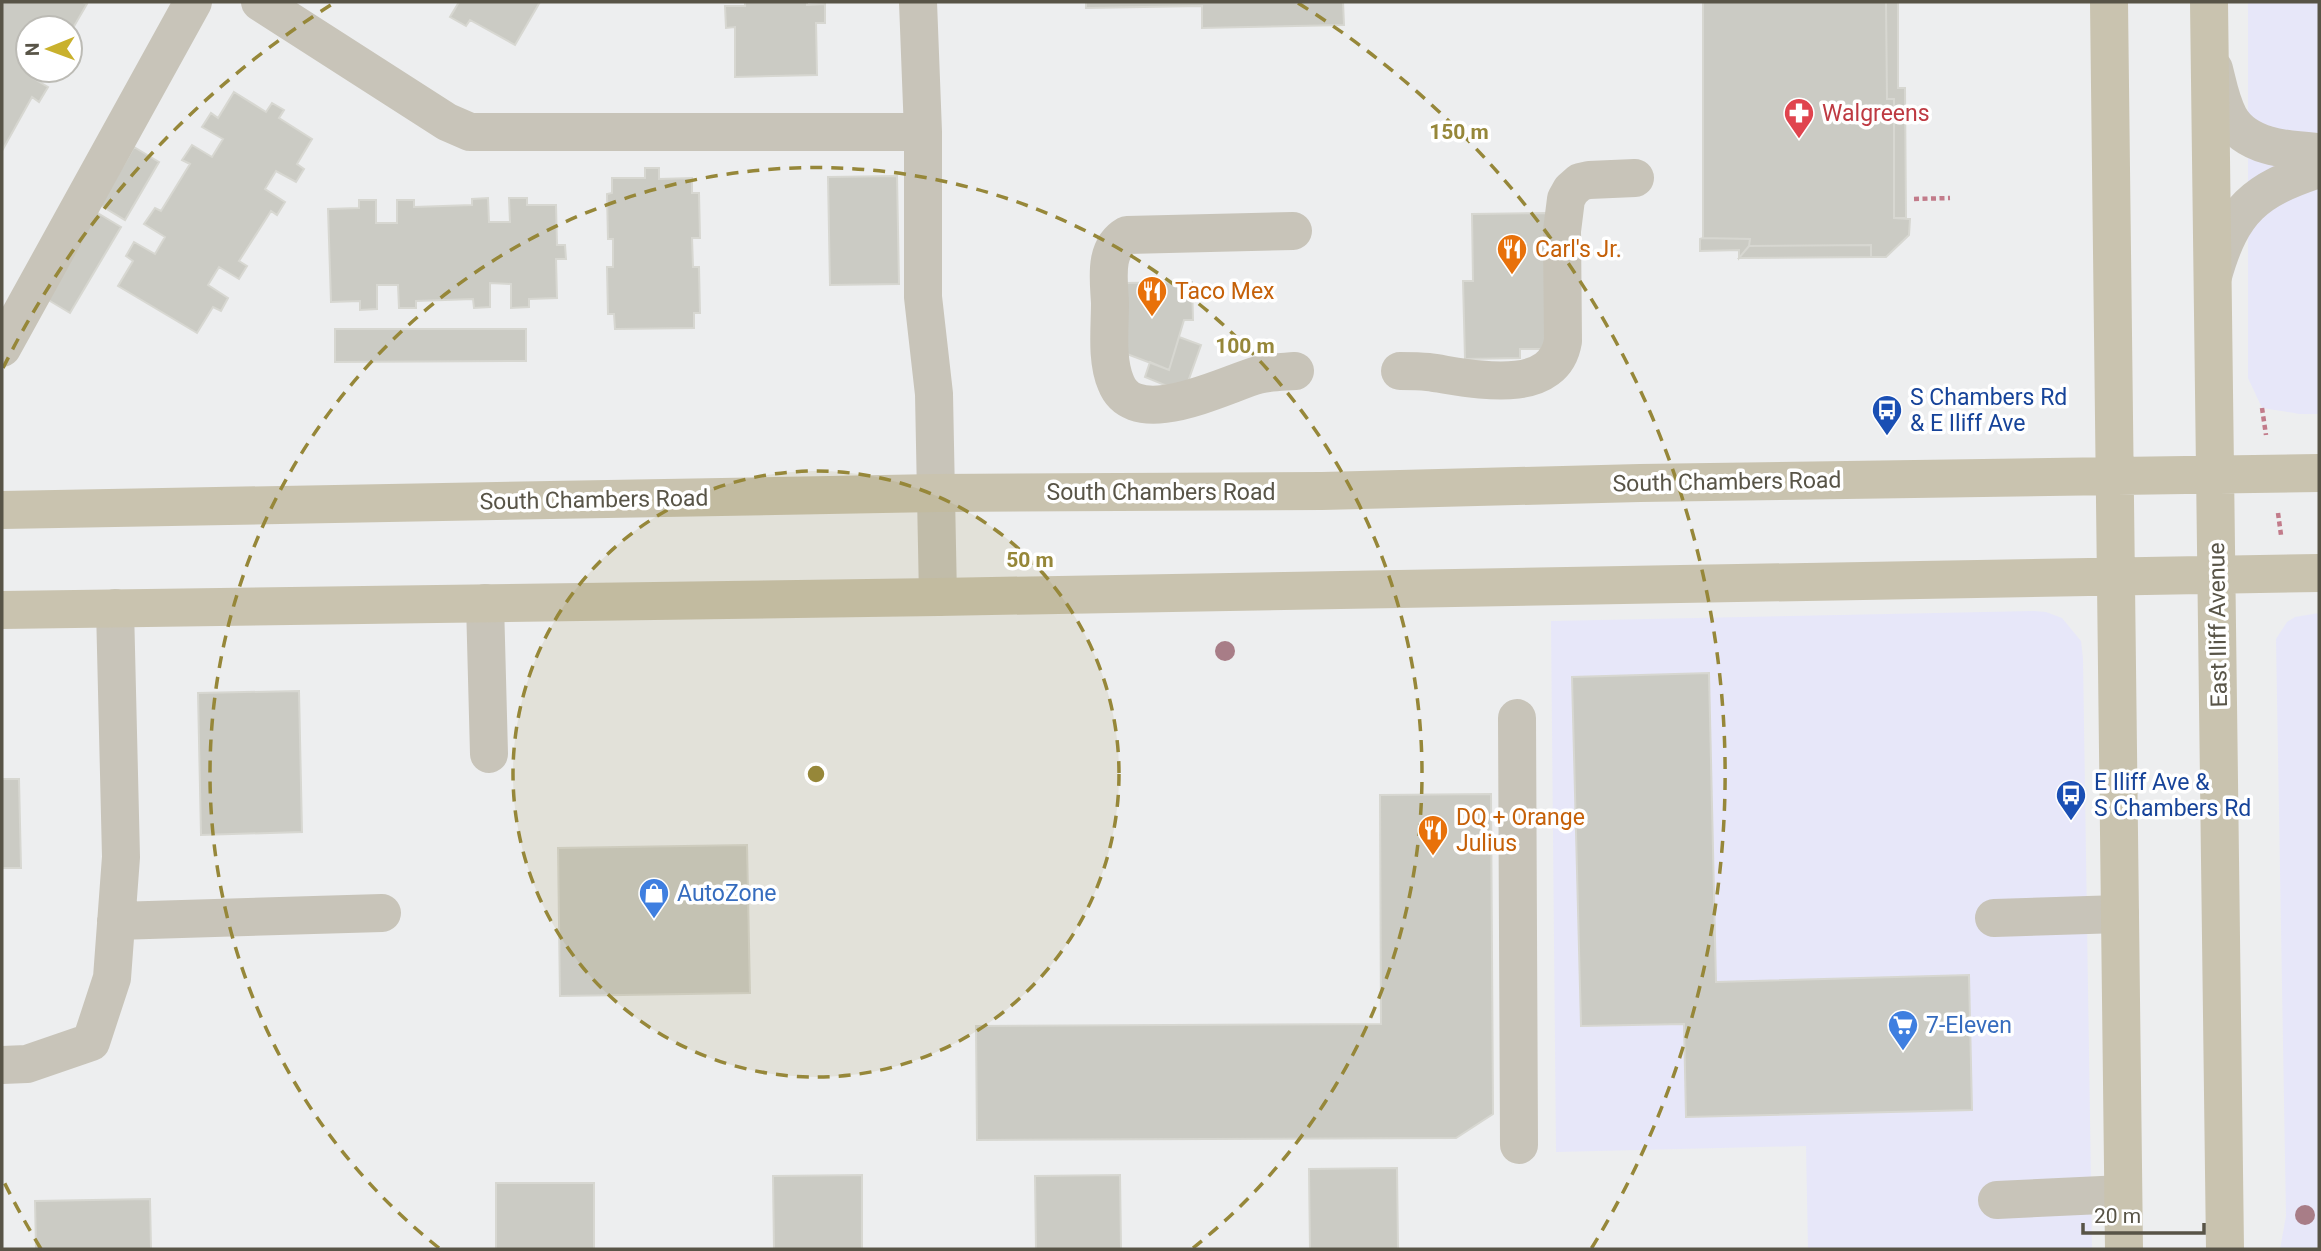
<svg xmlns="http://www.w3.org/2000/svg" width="2321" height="1251" font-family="Roboto,sans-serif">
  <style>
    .commercial { fill: #e7e7f9 }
    .building { fill: #cbcbc4; stroke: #d7d7d1; stroke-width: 2 }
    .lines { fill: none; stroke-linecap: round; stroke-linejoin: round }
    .path { stroke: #c27b8a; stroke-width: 4.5; stroke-dasharray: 5 3.5; stroke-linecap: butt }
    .minor { stroke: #c8c4b9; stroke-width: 38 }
    .major { stroke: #c9c3af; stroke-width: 38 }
    .tree { fill: #a87d87 }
    .ring { fill: none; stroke: #968739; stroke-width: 3.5; stroke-dasharray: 12 9 }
    .labels { text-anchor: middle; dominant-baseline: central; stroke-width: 7; stroke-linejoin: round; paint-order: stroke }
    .health-label { font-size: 23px; fill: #be3a42; stroke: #fff; text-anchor: start }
    .food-label { font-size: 23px; fill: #c56008; stroke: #fff; text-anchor: start }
    .transit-label { font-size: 23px; fill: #164399; stroke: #fff; text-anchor: start }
    .street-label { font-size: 23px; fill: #585447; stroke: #fff }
    .shop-label { font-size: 23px; fill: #366cbe; stroke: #fff; text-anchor: start }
    .centre { fill: #968739; stroke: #fff; stroke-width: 3.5 }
    .ring-label { font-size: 21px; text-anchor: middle; font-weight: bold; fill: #968739; stroke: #fff; stroke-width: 7; stroke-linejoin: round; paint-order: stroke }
  </style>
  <rect width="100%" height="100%" fill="#edeeef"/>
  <path class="commercial" d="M2248,2H2319V414H2300L2262,408L2248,378Z
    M2034,611L2046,612L2062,618L2081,641L2083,659L2092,1249H1808L1806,1146L1556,1152L1551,621Z
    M2319,613V1249H2280L2286,1216L2276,639L2287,622L2295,617Z"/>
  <path class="building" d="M2,2H83L87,4L70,33V28H28V70H35L31,77L48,87L39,102L32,97L2,151Z
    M459,2H540L515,45L470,20L466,26L450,17Z
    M745,2H807V5L825,4V23H816L817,75L735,77V27L726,28L725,6H745Z
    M1086,2H1343L1344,25L1202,28V6L1086,8Z
    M1703,2H1886L1887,99H1894V218L1910,219L1909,235L1886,257H1871V245L1749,246L1750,239L1703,238Z
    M1886,2H1898V88H1905L1906,218H1894V99H1887Z
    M234,92L266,112L272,103L284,110L279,118L312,139L297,164L304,169L296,182L276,171L265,189L285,202L277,215L271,211L239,261L247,266L239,279L219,267L208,285L228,298L221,311L213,307L197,333L118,286L133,261L126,256L134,242L155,254L165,237L144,224L155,208L161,211L190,164L182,160L192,145L212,157L223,139L202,127L211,113L218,118Z
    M134,147L159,162L125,220L100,205Z
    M645,168H659V179L692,178V193H699L700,238H692L693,267H699L700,313H694V328L615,329L614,314H608L607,267H613V239H608L607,194L612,193V178H645Z
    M897,176L899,284L830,285L828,177Z
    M488,198L489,222H510L509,198H527V205H556L557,245H565L566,259H556L557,298L529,299V307L511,308V284L490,283V307L474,308L473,299L416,301V308H399L398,285H377V309L360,310V301L331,302L328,209L359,208V200H376V223H397V200H414V207L472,205V199Z
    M96,212L121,227L70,313L45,298Z
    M1549,213L1551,349H1520V358L1465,359L1463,281H1473L1472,214Z
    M1703,238L1750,239L1749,246L1739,258V250L1700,251V239Z
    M1871,245V257L1739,258L1749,246Z
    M1192,282L1193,320H1184L1169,370L1127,354L1126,283Z
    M335,329H526V361L335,362Z
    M1179,337L1201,345L1184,393L1145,377L1150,362L1169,370Z
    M1709,673L1716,982L1969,975L1972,1110L1686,1117L1684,1024L1581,1026L1572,677Z
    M299,691L302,832L201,835L198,693Z
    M2,779H19L21,868H2Z
    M1491,794L1493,1114L1456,1138L977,1140L976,1026L1381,1024L1380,795Z
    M747,845L750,993L560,996L558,848Z
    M1397,1168L1398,1249H1310L1309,1169Z
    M862,1175V1249H774L773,1176Z
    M1120,1175L1121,1249H1036L1035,1176Z
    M496,1183H594V1249H496Z
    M150,1199L151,1249H36L35,1201Z"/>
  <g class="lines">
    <path class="path" d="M1914,199L1950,198
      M2262,408L2266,435
      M2278,513L2281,535"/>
    <path class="minor" d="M260,2L447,122L470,132H923
      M918,2L923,132V297L934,394L938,597
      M2214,69C2218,85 2221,102 2229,117C2246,148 2288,150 2319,152
      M1293,231L1127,235C1103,249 1109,280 1110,303C1110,328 1106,360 1116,383C1135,432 1225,384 1258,375C1270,372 1283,372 1295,371
      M2213,276C2232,209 2255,190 2319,169
      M2,348L193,2
      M1400,371C1409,371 1419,371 1428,372C1467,377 1553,400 1563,341L1562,231L1566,199L1571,190L1580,182L1589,180L1635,178
      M485,603L489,754
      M1517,718L1519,1145
      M1994,918L2120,914
      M116,921L382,913
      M2,1065L27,1064L91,1042L112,978L121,857L115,608
      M1997,1200L2123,1194"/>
    <path class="major" d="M2109,2L2124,1249
      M2209,2L2225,1249
      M2,510L936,493L1322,491L1640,483L2319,473
      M2,610L938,597L2319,573"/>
  </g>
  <g class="tree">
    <circle cx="1225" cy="651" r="10"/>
    <circle cx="2305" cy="1215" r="10"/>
  </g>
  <circle cx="816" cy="774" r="303" fill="#968739" fill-opacity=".12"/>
  <g class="ring">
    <circle cx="816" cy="774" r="303"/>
    <path d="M439 1248A606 606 0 1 1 1193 1248"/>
    <path d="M41 1249A909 909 0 0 1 3 1180M3 368A909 909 0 0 1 334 3M1298 3A909 909 0 0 1 1591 1249"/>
  </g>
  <defs>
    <g id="pharmacy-pin" transform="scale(1.575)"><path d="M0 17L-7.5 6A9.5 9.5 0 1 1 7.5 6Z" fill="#e0444e" stroke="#fff"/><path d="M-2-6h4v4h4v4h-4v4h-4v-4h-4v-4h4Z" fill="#fff"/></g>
    <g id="restaurant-pin" transform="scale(1.575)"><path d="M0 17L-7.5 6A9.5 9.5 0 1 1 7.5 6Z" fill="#e8710a" stroke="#fff"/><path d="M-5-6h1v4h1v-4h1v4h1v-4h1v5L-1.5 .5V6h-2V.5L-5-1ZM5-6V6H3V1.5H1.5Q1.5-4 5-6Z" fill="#fff"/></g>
    <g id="bus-pin" transform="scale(1.575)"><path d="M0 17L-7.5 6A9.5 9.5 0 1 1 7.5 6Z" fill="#1a4fb4" stroke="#fff"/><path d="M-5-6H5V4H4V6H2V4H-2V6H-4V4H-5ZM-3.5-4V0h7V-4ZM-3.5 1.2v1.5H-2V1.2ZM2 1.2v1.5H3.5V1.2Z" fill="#fff"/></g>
    <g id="shop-pin" transform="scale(1.575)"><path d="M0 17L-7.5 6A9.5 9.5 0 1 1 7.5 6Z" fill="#3f7fe0" stroke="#fff"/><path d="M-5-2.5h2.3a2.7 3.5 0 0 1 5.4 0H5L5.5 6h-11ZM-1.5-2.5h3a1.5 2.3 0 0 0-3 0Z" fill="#fff"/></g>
    <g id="supermarket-pin" transform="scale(1.575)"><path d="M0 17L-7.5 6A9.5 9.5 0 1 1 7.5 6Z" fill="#3f7fe0" stroke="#fff"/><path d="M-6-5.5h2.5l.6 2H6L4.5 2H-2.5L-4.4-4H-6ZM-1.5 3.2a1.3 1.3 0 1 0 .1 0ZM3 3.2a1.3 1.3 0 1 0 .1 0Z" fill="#fff"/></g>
  </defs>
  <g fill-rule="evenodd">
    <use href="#pharmacy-pin" x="1799" y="113"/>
    <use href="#restaurant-pin" x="1512" y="249"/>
    <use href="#restaurant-pin" x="1152" y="291"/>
    <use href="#bus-pin" x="1887" y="410"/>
    <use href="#bus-pin" x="2071" y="795"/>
    <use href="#restaurant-pin" x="1433" y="830"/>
    <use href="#shop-pin" x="654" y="893"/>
    <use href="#supermarket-pin" x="1903" y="1025"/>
  </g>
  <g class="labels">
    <g class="health-label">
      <text x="1822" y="113">Walgreens</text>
    </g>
    <g class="food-label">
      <text x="1535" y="249">Carl's Jr.</text>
      <text x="1175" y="291">Taco Mex</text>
      <text x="1456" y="817">DQ + Orange<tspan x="1456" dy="26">Julius</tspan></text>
    </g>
    <g class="transit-label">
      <text x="1910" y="397">S Chambers Rd<tspan x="1910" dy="26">&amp; E Iliff Ave</tspan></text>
      <text x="2094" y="782">E Iliff Ave &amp;<tspan x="2094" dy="26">S Chambers Rd</tspan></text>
    </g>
    <g class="street-label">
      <text transform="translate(1727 482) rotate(-1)">South Chambers Road</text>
      <text x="1161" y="492">South Chambers Road</text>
      <text transform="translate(594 500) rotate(-1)">South Chambers Road</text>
      <text transform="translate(2218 625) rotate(-91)">East Iliff Avenue</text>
    </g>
    <g class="shop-label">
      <text x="677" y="893">AutoZone</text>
      <text x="1926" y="1025">7-Eleven</text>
    </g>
  </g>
  <circle cx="816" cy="774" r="10" class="centre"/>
  <g class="ring-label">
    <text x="1459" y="139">150 m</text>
    <text x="1245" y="353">100 m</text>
    <text x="1030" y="567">50 m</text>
  </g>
  <rect width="2321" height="1251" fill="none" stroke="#585447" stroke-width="7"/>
  <g transform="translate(49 49) rotate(269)"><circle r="33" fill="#ffffff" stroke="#bcbbb5" stroke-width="2"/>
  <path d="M0-5L12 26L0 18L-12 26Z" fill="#c9b12d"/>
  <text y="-10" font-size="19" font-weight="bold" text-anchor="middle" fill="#585447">N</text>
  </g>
  <path d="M2083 1223v10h121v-10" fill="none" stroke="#585447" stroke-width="3.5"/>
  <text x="2094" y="1223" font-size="21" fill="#585447" stroke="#ffffff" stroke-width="5" paint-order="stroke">20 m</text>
</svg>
